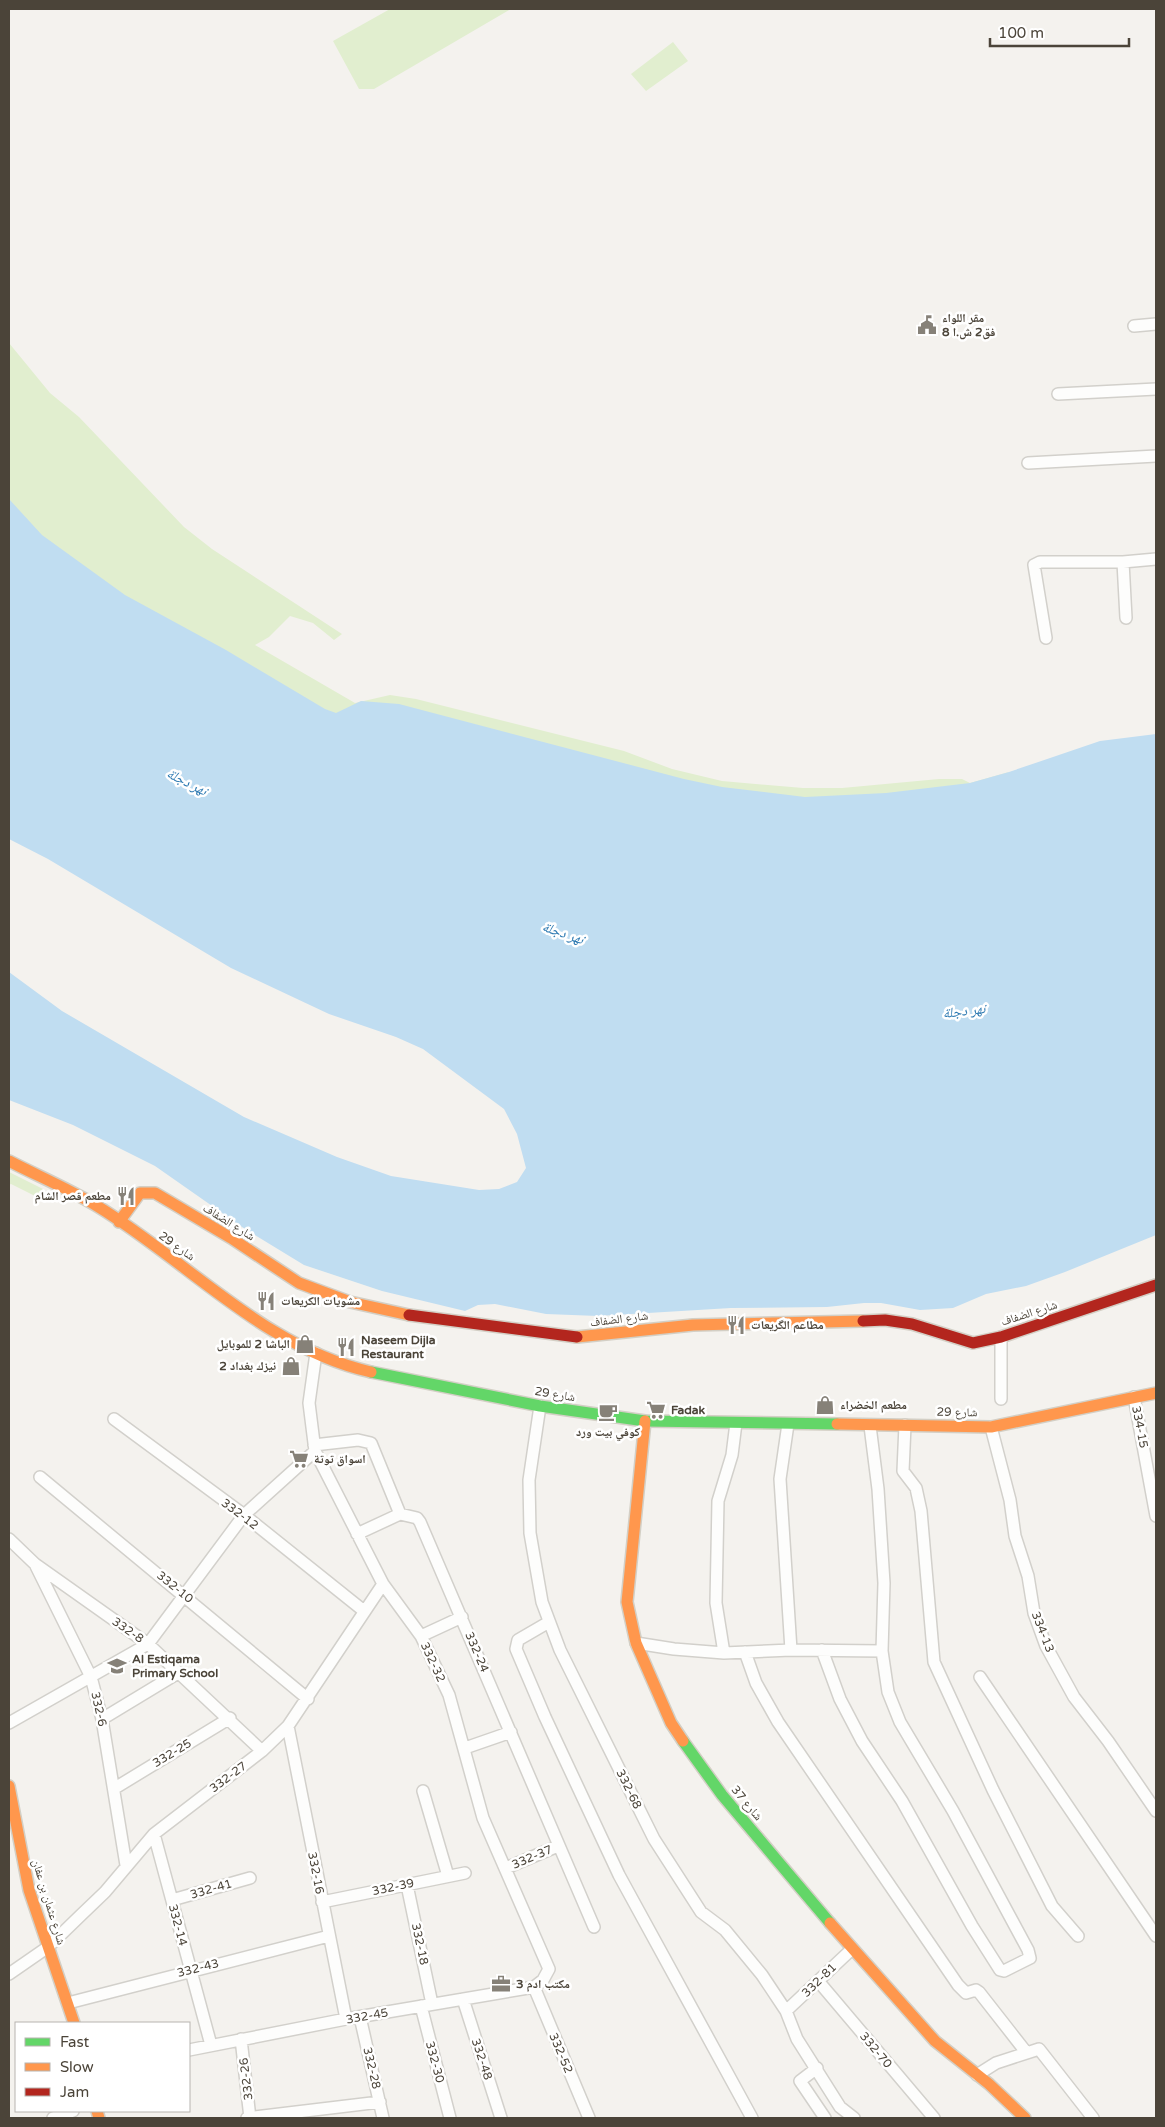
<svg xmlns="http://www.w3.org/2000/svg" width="1165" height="2127" font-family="'Varela Round','Noto Naskh Arabic',sans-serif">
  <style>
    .green { fill: #e1eecf }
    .water { fill: #c0ddf1 }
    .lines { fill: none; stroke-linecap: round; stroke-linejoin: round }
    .street-casing { stroke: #d2d0cb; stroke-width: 14 }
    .fast-casing { stroke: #d3cfc5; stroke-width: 14 }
    .slow-casing { stroke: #d3cfc5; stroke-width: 14 }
    .jam-casing { stroke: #d3cfc5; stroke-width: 14 }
    .street { stroke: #fdfdfc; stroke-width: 11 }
    .fast { stroke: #63d668; stroke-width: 11 }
    .slow { stroke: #ff974d; stroke-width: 11 }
    .jam { stroke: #b3261e; stroke-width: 11 }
    .labels { text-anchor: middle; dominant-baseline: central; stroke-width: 5; stroke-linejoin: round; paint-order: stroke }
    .poi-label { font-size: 12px; font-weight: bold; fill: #4b4439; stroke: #fff; text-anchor: start }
    .street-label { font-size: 12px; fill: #4b4439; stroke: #fff }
    .water-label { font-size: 14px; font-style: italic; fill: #2e7ab2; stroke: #fff }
  </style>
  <rect width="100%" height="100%" fill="#f4f2ee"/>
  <path class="green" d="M390,9H511L374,89H359L333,41Z
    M673,42L688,61L646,91L631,74Z
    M9,343L50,393L79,417L184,527L212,549L342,634L334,640L313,623L290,616L269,637L255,645L355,703L390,695L416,699L624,751L672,769L722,781L803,788H842L939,779H962L970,783L1009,772L956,810L634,790L283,700L9,521Z
    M9,1172L43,1189L37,1197L11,1184L9,1185Z"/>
  <path class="water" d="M9,499L42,535L125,595L226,650L325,709L336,713L361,701L399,704L684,779L722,787L805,797L886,793L970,783L1009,772L1100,741L1156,734V1235L1065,1272L1026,1286L986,1294L953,1308L920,1310L881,1303H864L827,1307L731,1308L598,1316L546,1314L495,1304L478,1305L465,1311L382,1291L304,1265L245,1229L155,1166L73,1125L9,1100V972L62,1011L244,1117L337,1157L391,1176L479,1190L499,1189L517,1182L526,1168L517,1134L504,1109L423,1049L396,1037L329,1014L231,968L48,859L9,839Z"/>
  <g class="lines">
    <g class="street-casing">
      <path id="street" d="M1134,326L1156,324
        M1058,394L1156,389
        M1028,463L1156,456
        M1123,562L1126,618
        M1046,638L1034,565L1040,562H1123L1156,559
        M1001,1337V1399
        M1134,1397L1156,1516
        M540,1406L529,1480L530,1533L542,1602L560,1650L654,1839L701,1912L725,1930L762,1975L786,2011L797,2039L840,2107L854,2118
        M114,1419L244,1515L364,1611
        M788,1424L780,1479L791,1650
        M905,1425L903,1471L916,1488L921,1511L934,1662L993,1790L1052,1906L1078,1936
        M991,1427L1010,1500L1015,1536L1028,1576L1034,1613L1046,1646L1074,1697L1108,1741L1156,1811
        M314,1445L358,1440L371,1443L400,1514L417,1518L420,1522L594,1927
        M40,1477L308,1699
        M357,1534L400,1514
        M9,1539L35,1564L148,1644L262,1751
        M36,1566L91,1677L102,1719L126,1865
        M549,1622L518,1640L516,1649L545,1717L619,1875L752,2118
        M421,1636L462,1617
        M636,1643L674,1649L724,1653L791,1650L882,1651
        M822,1650L840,1699L862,1741L902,1801L972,1926L1000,1970L1004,1971L1030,1958L1028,1950L953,1811L900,1722L888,1692L882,1651L884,1583L878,1489L870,1426
        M745,1652L756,1683L778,1722L958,1985L966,1993L976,1990L979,1992L1026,2052
        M724,1653L716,1603L718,1501L732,1455L736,1423
        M980,1677L1156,1936
        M102,1719L178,1673
        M9,1723L148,1644L244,1515L315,1451
        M288,1726L346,2019
        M465,1748L511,1732
        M115,1788L230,1718
        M423,1791L448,1876
        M154,1834L211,2045
        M506,1868L558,1846
        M407,1885L432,2004
        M172,1900L250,1878
        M322,1902L465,1873
        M9,1974L48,1947L81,1915L105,1892L154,1834L262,1751L288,1726L383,1584
        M819,1982L934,2118
        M534,1987L589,2118
        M463,1999L501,2118
        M68,2003L329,1936
        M421,2006L450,2118
        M786,2011L852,1949
        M360,2017L383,2118
        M241,2039L250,2118
        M189,2050L346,2019L534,1987L543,1980L549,1969L483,1818L449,1695L421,1636L383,1584L315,1451L309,1403L316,1353
        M817,2068L800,2081L825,2118
        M977,2075L996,2063L1039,2049L1093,2118
        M53,2118L73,2111
        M247,2118L380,2102"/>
    </g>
    <g class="fast-casing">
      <path id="fast" d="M371,1372L540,1406L645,1421L837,1424
        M683,1741L722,1795L830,1923"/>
    </g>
    <g class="slow-casing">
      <path id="slow" d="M9,1161C38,1176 69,1189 97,1206C188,1261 264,1348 371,1372
        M119,1222L140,1193H155L231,1238L299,1283L350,1302L409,1315
        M577,1337L693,1325L863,1321
        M645,1421L627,1602L636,1643L671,1723L683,1741
        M837,1424L991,1427L1156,1393
        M9,1786L29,1890L74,2023
        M830,1923L935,2041L989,2084L1025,2118
        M97,2111L99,2118"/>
    </g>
    <g class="jam-casing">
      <path id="jam" d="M409,1315L577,1337
        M863,1321L885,1320L912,1324L973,1343L1001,1337L1156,1285"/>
    </g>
    <use href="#street" class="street"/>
    <use href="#fast" class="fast"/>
    <use href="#slow" class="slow"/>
    <use href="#jam" class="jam"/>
  </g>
  <defs>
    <g id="civic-bare" transform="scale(1.5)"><path d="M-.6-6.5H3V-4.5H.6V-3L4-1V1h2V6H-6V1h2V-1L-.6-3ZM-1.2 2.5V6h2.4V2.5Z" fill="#868178" stroke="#fff" stroke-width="2.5" paint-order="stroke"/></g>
    <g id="restaurant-bare" transform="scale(1.5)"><path d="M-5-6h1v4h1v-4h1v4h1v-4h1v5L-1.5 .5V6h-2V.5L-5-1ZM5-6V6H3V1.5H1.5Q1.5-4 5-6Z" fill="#868178" stroke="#fff" stroke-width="2.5" paint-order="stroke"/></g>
    <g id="shop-bare" transform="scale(1.5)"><path d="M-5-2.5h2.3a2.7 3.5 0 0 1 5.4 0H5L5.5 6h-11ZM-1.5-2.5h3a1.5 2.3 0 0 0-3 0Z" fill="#868178" stroke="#fff" stroke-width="2.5" paint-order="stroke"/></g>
    <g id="supermarket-bare" transform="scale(1.5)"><path d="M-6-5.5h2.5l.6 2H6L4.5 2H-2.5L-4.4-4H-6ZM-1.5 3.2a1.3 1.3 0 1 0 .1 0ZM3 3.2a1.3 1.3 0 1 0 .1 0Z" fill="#868178" stroke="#fff" stroke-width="2.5" paint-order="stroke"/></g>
    <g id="cafe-bare" transform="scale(1.5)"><path d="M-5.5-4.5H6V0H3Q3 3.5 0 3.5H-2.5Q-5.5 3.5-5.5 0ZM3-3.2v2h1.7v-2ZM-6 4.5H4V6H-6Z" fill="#868178" stroke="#fff" stroke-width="2.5" paint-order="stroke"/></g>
    <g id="school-bare" transform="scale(1.5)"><path d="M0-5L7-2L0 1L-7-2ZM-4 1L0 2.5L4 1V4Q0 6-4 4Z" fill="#868178" stroke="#fff" stroke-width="2.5" paint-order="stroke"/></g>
    <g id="office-bare" transform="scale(1.5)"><path d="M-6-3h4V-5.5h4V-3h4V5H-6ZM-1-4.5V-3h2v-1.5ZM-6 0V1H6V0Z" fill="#868178" stroke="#fff" stroke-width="2.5" paint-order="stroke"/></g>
  </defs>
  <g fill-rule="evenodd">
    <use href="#civic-bare" x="927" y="325"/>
    <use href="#restaurant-bare" x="126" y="1196"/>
    <use href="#restaurant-bare" x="266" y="1301"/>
    <use href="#restaurant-bare" x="736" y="1325"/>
    <use href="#shop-bare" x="305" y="1344"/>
    <use href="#restaurant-bare" x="346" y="1347"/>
    <use href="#shop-bare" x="291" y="1366"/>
    <use href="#shop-bare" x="825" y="1405"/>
    <use href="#supermarket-bare" x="656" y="1410"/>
    <use href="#cafe-bare" x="608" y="1412"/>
    <use href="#supermarket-bare" x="299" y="1459"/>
    <use href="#school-bare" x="117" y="1666"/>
    <use href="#office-bare" x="501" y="1984"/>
  </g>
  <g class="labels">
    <g class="poi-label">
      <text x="942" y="318">مقر اللواء<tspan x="942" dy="14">8 فق2 ش.ا</tspan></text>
      <text x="111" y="1196" text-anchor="end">مطعم قصر الشام</text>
      <text x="281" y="1301">مشويات الكريعات</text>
      <text x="751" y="1325">مطاعم الگريعات</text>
      <text x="361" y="1340">Naseem Dijla<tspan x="361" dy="14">Restaurant</tspan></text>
      <text x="290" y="1344" text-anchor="end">الباشا 2 للموبايل</text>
      <text x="276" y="1366" text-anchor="end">نيزك بغداد 2</text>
      <text x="840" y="1405">مطعم الخضراء</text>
      <text x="671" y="1410">Fadak</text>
      <text x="608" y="1432" text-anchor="middle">كوفي بيت ورد</text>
      <text x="314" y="1459">اسواق توتة</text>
      <text x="132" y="1659">Al Estiqama<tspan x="132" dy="14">Primary School</tspan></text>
      <text x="516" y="1984">مكتب ادم 3</text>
    </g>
    <g class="street-label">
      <text transform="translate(229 1222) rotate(32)">شارع الضفاف</text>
      <text transform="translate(177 1246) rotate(35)">شارع 29</text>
      <text transform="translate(1029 1313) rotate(-18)">شارع الضفاف</text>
      <text transform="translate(619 1319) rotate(-7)">شارع الضفاف</text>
      <text transform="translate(555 1394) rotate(9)">شارع 29</text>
      <text transform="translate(957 1412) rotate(1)">شارع 29</text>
      <text transform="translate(1140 1427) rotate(79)">334-15</text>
      <text transform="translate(240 1514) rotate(37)">332-12</text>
      <text transform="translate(175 1587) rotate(39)">332-10</text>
      <text transform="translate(128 1630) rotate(35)">332-8</text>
      <text transform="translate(1043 1632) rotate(69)">334-13</text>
      <text transform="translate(477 1652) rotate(67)">332-24</text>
      <text transform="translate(433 1662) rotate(65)">332-32</text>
      <text transform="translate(99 1709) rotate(77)">332-6</text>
      <text transform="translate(172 1753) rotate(-31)">332-25</text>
      <text transform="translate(228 1777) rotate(-37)">332-27</text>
      <text transform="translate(629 1789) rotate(64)">332-68</text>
      <text transform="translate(747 1803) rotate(50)">شارع 37</text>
      <text transform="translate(532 1857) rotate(-23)">332-37</text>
      <text transform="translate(316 1873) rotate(79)">332-16</text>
      <text transform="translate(393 1887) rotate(-12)">332-39</text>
      <text transform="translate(211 1889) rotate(-16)">332-41</text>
      <text transform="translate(49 1902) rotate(73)">شارع عثمان بن عفان</text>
      <text transform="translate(178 1925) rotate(75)">332-14</text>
      <text transform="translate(420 1944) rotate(78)">332-18</text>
      <text transform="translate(198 1968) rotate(-14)">332-43</text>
      <text transform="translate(819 1980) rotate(-44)">332-81</text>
      <text transform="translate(367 2016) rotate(-10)">332-45</text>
      <text transform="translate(876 2050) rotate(50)">332-70</text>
      <text transform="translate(561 2053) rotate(67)">332-52</text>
      <text transform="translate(482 2059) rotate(72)">332-48</text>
      <text transform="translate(435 2062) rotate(75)">332-30</text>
      <text transform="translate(372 2068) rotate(77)">332-28</text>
      <text transform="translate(246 2079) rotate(-97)">332-26</text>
    </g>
    <g class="water-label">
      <text transform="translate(187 782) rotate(27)">نهر دجلة</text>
      <text transform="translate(563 933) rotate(19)">نهر دجلة</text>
      <text transform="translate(964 1011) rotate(-7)">نهر دجلة</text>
    </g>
  </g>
  <rect width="1165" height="2127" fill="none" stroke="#4b4439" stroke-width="20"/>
  <rect x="15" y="2022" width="175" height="90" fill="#ffffff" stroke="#b7b4b0"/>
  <rect x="25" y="2038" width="25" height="8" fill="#63d668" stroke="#b7b4b0"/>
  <text x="60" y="2047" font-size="15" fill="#4b4439">Fast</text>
  <rect x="25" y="2063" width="25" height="8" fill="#ff974d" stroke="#b7b4b0"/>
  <text x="60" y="2072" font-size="15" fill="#4b4439">Slow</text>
  <rect x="25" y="2088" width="25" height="8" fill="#b3261e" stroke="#b7b4b0"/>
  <text x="60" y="2097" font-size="15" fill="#4b4439">Jam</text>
  <path d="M990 38v8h139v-8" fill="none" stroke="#4b4439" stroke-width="2.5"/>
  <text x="998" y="38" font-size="15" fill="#4b4439" stroke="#ffffff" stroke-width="4" paint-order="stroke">100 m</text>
</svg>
